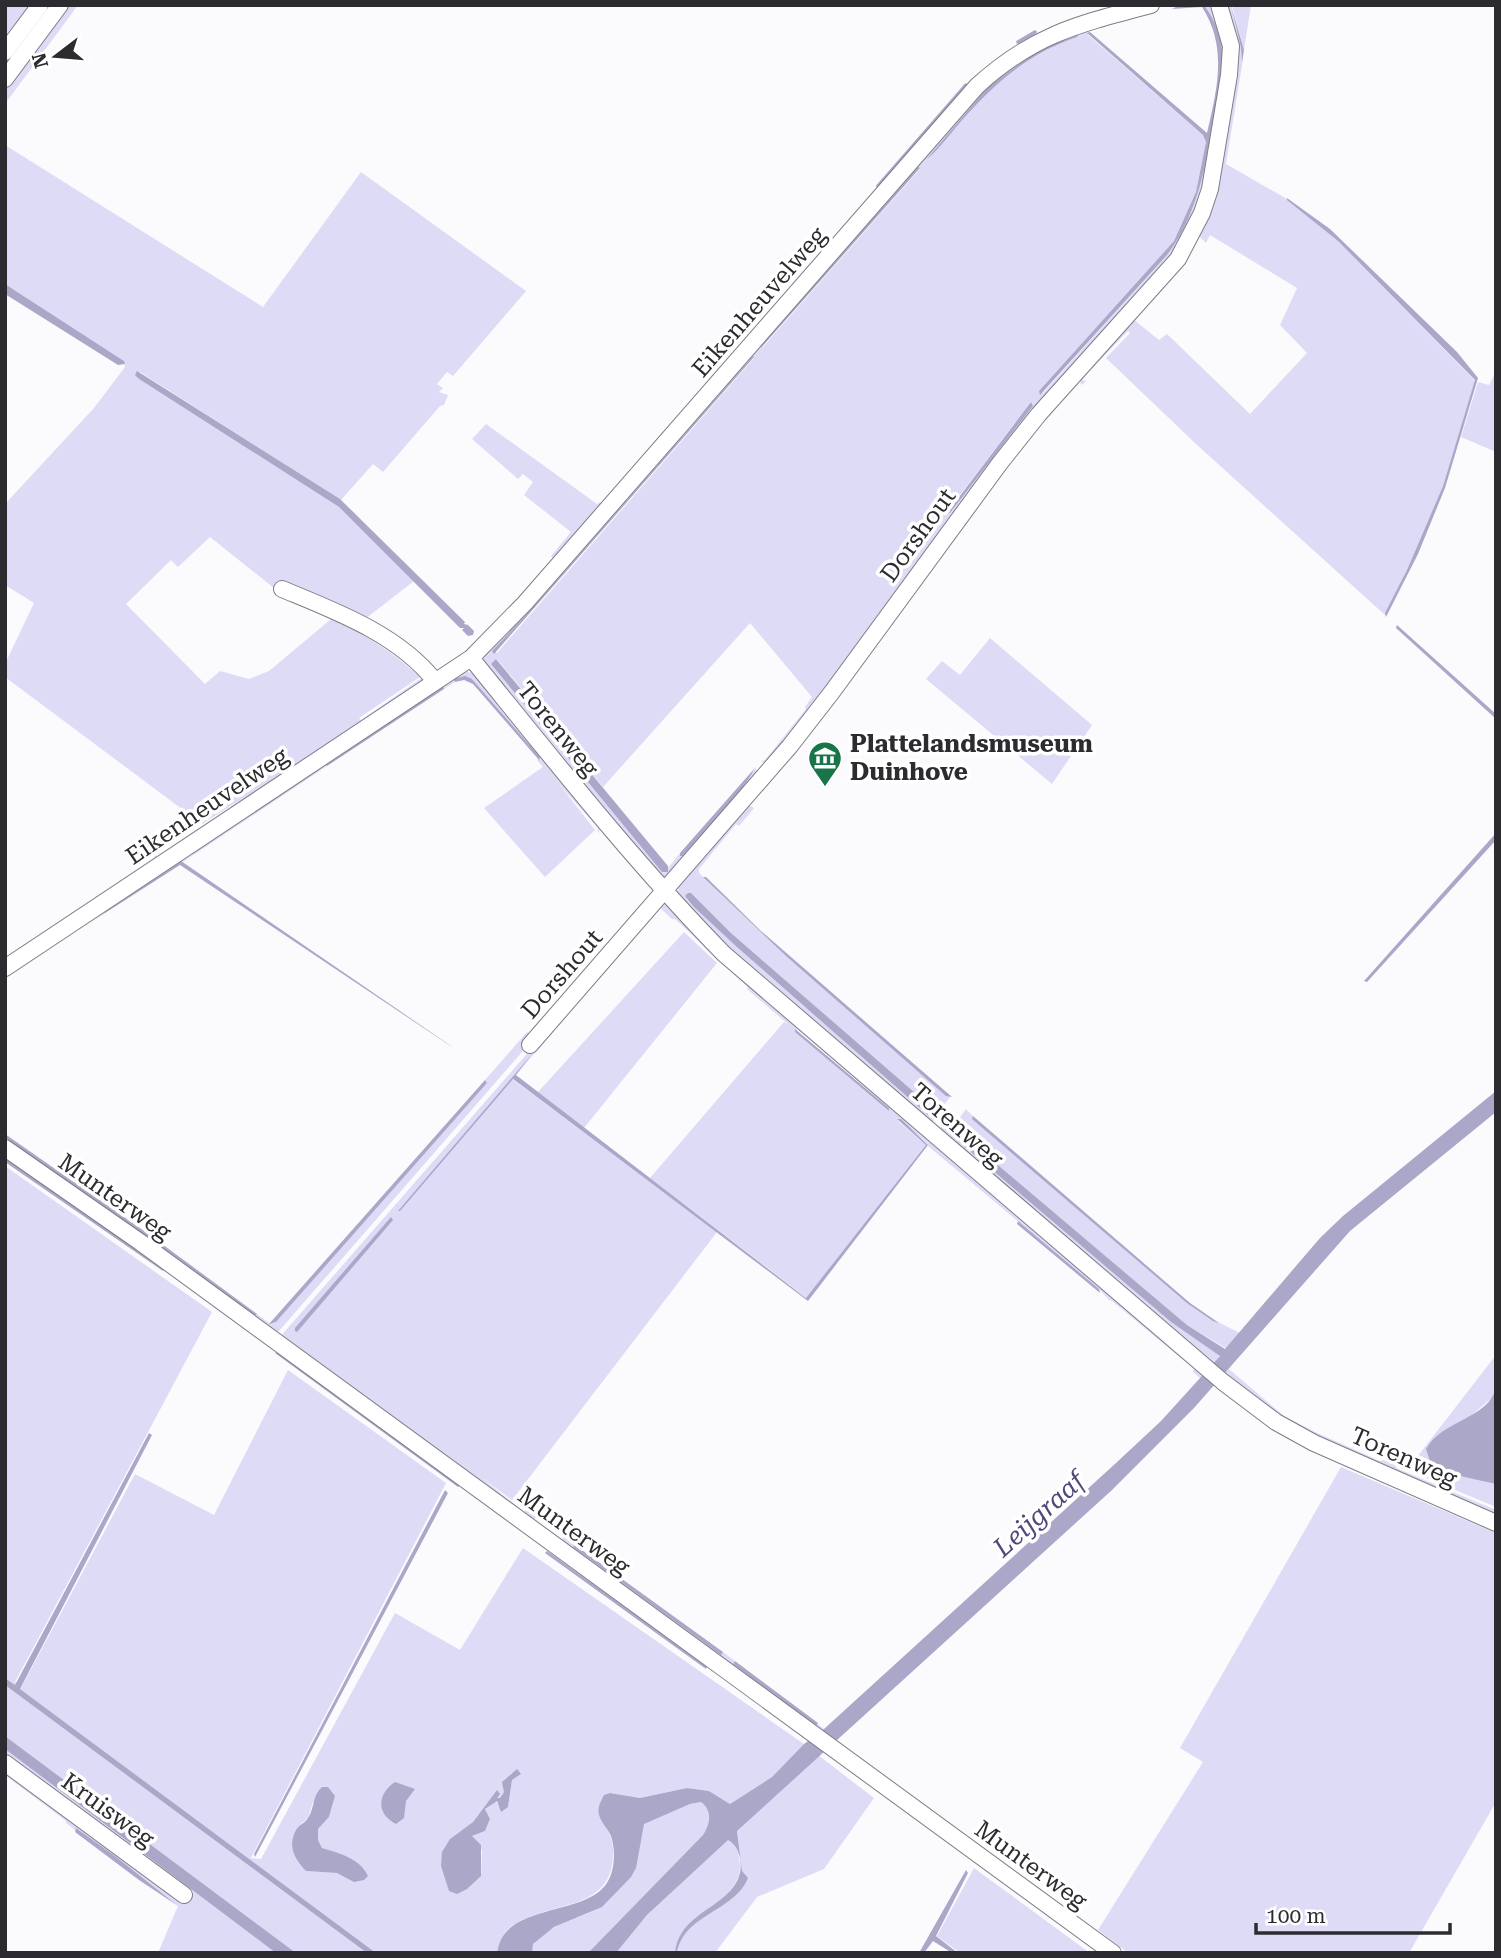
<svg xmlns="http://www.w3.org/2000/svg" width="1501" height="1958" font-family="'Roboto Serif',serif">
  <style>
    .green { fill: #dddbf6; fill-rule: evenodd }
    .water { fill: #aaa7c9 }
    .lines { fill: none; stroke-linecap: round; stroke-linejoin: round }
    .stream { stroke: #aaa7c9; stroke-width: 3.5 }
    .minor-casing { stroke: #7d7d85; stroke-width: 18 }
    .minor { stroke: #fff; stroke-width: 16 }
    .labels { text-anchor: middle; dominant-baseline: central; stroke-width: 7; stroke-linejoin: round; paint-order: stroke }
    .street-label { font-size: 24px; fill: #2c2b2f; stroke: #fff }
    .poi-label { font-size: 24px; font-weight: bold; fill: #2c2b2f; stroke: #fff; text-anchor: start }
    .water-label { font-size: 26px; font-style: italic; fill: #4f4879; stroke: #fff }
  </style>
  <rect width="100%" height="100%" fill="#fbfbfe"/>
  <path class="green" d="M5,5H36L5,48Z
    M65,5H78L5,104V87Z
    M1204,5H1212L1226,43L1213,154L1188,237L1077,366L829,690L767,764L761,761L765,760L806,709L805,707L812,697L750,623L603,787L497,659L491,664L664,873L680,853L683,856C699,837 749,786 755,767L759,777L667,877H659L483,662L486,652L973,98L1033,49L1090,29L1088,35L1203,135L1206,142L1196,192L1174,241L1039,391L1043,393L1167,255L1190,214L1201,181L1209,140L1222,55L1217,28ZM918,167L920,169L762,348L761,346ZM753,356L754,358L497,653L493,650L537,603ZM1031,402L1033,406L950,513L947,512Z
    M1224,5H1231L1241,48L1242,64L1226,164L1287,199L1338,241L1475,381L1443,486L1407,570L1385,615L1196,444L1106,358L1130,333L1128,331L1085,376L1082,380L1086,381L1082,385L1076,377L1133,319L1159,340L1167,334L1250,414L1307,353L1280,325L1297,288L1210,235L1206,243L1198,235L1221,147Z
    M1232,5H1251L1244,50Z
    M5,145L263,307L361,172L526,291L453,376L447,372L437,384L443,388L439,392L448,395L444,405L440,406L383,472L373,464L341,500L140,372L136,373L139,379L339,507L414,581L365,619L399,637L393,640L325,604L283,586L279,592L210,537L178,567L171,560L126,604L205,684L220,671L249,679L269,671L336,615L391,645L425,675L424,683L158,861L153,858L156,855L157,858L245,797L202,824L5,677V664L34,603L5,585V504L94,408L125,367L124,361L5,284ZM343,620L380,642L423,677L361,720L359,718L420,677C396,655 371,638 342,623Z
    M1496,371V452L1461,437L1478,382L1489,385Z
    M486,424L597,504L600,502L604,507L554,559L551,556L571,532L524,495L533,482L523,474L518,479L472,439Z
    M990,638L1092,725L1052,784L926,679L942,661L960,675Z
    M465,671L475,674L602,824L598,834V828L559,784L595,830L545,877L484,808L543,767L537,760L540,757L472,679L453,681L455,682L326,765L327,766L183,862H179L105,910L106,913L75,931L5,978V974Z
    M747,804L754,808L739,826L736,824L699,869V873L786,956L950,1097L938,1113L731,933L691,893L685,896L738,948L928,1115L933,1118L938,1115L934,1121L929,1122L720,943L677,894L679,883Z
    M662,899L1207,1372L1200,1378L1190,1369L1193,1371L1194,1369L1112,1301L1109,1300L1099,1289L928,1146L927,1143L899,1118L898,1121L926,1145L807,1298L650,1178L784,1022L789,1025L747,989L748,987L675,919H672L659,907L660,909L512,1079L717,1232L512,1500L481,1477L524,1512L526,1510L536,1517L534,1520L562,1539L564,1537L575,1545L574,1547L721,1654L723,1652L735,1661L734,1664L815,1726L818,1724L824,1729L818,1734L280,1337ZM797,1029L889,1108V1111L795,1032Z
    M684,932L717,963L584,1128L538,1092Z
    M527,1032L534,1037L529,1044L279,1331L274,1333L5,1143V1138L255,1315L257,1314L269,1323L276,1322L487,1083L485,1080Z
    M966,1109L973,1116V1119L1188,1304C1206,1318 1221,1323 1240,1333L1227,1349L1187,1325L953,1127Z
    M943,1124H949L945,1125V1130L1171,1322L1220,1355L1212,1366L939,1130Z
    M5,1166L212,1312L15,1682L21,1688L135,1474L214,1515L288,1370L446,1483L251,1858L261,1859L395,1613L460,1650L523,1548L804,1744L772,1777L730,1804L709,1791L687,1788L640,1798L610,1793L604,1795L599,1815C610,1834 616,1842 612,1865C603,1924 503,1895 497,1953H376L5,1678ZM512,1773L521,1774L512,1780L508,1807L499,1806L496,1801L485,1809L490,1819L485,1831L472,1836L482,1850L481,1875L467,1888L450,1839L473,1822L495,1793L497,1798H500L504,1792V1780ZM335,1796L329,1817L318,1829V1840L322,1848L341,1854L366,1870L337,1873L306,1871L301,1824L308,1818L313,1802Z
    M1496,1355L1494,1396L1473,1414L1430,1461L1450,1472L1496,1484V1507L1407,1470Z
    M1229,1369L1284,1416L1315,1432L1380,1461L1383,1460L1397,1465L1396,1468L1496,1510V1519L1302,1433L1222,1375Z
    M1341,1467L1496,1533V1802L1409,1953H1128L1098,1930L1203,1762L1180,1748Z
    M5,1685L367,1953H296L5,1736Z
    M5,1749L276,1953H158L178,1906L78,1829L75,1830L66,1823V1821L5,1775Z
    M818,1755L874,1798L824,1869L757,1897L715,1953H677C684,1914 734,1912 747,1878L742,1871L737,1831Z
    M701,1802C713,1811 710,1824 703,1835L588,1953H532L533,1944C539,1938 547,1931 555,1927C576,1916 598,1914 613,1895L643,1824L690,1804Z
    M728,1839C735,1844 738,1850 739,1858C746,1890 713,1903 693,1920C683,1928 677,1940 675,1953H616L647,1915Z
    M974,1868L1090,1953H960L937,1936Z"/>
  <path class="water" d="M1180,5H1204L1206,8C1215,21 1222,37 1222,53C1222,67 1219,82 1217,96C1209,149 1201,211 1167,255L1040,395L1039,391L1174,241L1196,192L1206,142L1203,135L1087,33L1090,32L1207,133C1217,90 1228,47 1202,7L1172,9Z
    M1231,5L1244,50L1228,156L1242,64L1241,48Z
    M1078,35L1077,37C1029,53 996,82 963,119C951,133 939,149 926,160L988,87L1039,50Z
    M918,167L920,168L761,348V346Z
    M1287,198L1330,229L1457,352L1478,378L1445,488L1418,554L1386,617L1385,613L1407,570L1443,486L1475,380L1338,241L1287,200Z
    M5,284L124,361L125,364L118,365L5,294Z
    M753,356L754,357L494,654L492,651L537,603Z
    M137,371L340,499L465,622L464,624L468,625L474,631L473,635L468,636L462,630L464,628H460L339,507L139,379L135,375Z
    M1031,402L1033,406L950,513H947Z
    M1397,625L1496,714V719L1396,628Z
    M496,659L668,866V872H662L491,664Z
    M465,676L472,679L540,757L539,760L473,684L464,680L455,682L453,679Z
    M443,686L444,689L327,766L326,765Z
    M754,769C748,787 698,838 683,856H680V853Z
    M315,770H319L193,854L192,852Z
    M1496,833V840L1367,982L1364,981Z
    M181,861L451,1046L452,1047L180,865L105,913V910Z
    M703,877H706L761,931L952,1097L946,1096L786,956Z
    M688,893H691L731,933L937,1112V1114L933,1118L928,1115L738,948L694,907L685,896Z
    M795,1029L889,1108V1111L795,1032Z
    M533,1053L516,1075L806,1298L926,1145L897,1119H901L928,1145L808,1301L513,1079L400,1211H398Z
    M485,1080L487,1083L276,1322L269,1324Z
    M1496,1091V1112L1350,1231L1194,1408L1112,1490L737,1831L742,1871L748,1878C734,1912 684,1914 677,1953H675C676,1940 683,1928 693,1920C712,1903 746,1891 740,1858C738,1850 735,1844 728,1840L647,1915L616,1953H588L703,1835C710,1824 713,1811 701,1802L690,1804L644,1824L636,1868L631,1877L602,1907L554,1927L533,1944L532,1953H497C503,1901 588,1918 608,1881C615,1869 616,1847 610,1834C607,1828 601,1822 599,1815C597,1808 601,1801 604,1795L610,1793L640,1798L687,1788L709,1791L730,1804L772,1777L804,1744L824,1729L1116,1463L1161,1421L1220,1356L1171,1322L952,1136L945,1130V1125L949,1124L953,1127L1187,1325L1225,1349L1320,1238L1343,1216Z
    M973,1116L1190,1303L1219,1323L1213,1321L1188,1304L972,1119Z
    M5,1134L147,1233L257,1314L255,1316L5,1138Z
    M5,1158L164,1269L163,1271L5,1162Z
    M391,1217L393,1220L297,1332L295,1331V1328Z
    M1018,1221L1099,1289L1100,1293L1017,1224Z
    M277,1352L460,1485L458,1487L275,1353Z
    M1496,1388V1484L1460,1476L1430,1461L1426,1449C1442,1420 1488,1419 1496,1388Z
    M149,1433L152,1435L20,1689L376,1953H367L5,1685V1678L15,1685Z
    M445,1490L448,1493L255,1857L254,1854Z
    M575,1545L723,1652L721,1655L573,1547Z
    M547,1551L707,1666L706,1669L545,1553Z
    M735,1661L818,1723L816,1726L733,1664Z
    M5,1736L296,1953H276L5,1749Z
    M517,1769L521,1774L512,1780L508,1807L501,1812L497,1801L485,1809L490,1819L485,1831L472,1836L481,1845V1876L467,1889L457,1894L449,1891L441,1866L442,1852L450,1839L473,1822L497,1790L500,1794L497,1798H500L504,1792L502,1782Z
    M395,1782L415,1789L406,1801L404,1818L396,1824C376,1814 377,1794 395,1782Z
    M322,1787H328L335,1796L329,1817L318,1829V1840L322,1848C339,1853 361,1859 368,1876L364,1880L354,1882L337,1873L306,1871C295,1859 287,1847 296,1830C299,1825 305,1823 308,1818C315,1807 312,1796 322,1787Z
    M76,1828L115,1856L178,1906L139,1880L75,1832Z
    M966,1870L968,1873L936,1936L958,1953H952L933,1941L924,1953H919Z"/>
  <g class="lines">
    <path class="stream" d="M1018,42L1035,32
      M878,186L966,85"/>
    <g class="minor-casing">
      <path id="minor" d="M5,52L40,5
        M5,79L60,5
        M282,589C335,611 398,634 435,681
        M471,658C553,759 633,861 724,954L1223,1382L1276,1422L1314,1443L1496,1523
        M5,968L471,658L525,603L977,86C1034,34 1079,24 1151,5
        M530,1045L790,746L832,692L1000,463L1039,414L1178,259L1202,213L1210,189L1229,75L1231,46L1219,5
        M5,1148L140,1242L1113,1953
        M5,1763L184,1895"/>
    </g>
    <use href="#minor" class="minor"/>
  </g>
  <defs>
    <g id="museum-pin" transform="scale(1.75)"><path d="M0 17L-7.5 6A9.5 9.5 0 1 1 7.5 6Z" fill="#187449" stroke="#fff"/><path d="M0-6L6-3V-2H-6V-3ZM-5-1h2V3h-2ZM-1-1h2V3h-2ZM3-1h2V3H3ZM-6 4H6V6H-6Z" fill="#fff"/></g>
  </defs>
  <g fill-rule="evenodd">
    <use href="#museum-pin" x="825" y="758"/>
  </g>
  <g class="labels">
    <g class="street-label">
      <text transform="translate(759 302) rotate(-49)">Eikenheuvelweg</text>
      <text transform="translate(918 535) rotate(-54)">Dorshout</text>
      <text transform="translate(558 729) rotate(51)">Torenweg</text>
      <text transform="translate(207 806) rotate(-34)">Eikenheuvelweg</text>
      <text transform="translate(562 974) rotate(-49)">Dorshout</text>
      <text transform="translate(957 1125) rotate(41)">Torenweg</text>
      <text transform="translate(115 1197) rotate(35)">Munterweg</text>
      <text transform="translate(1404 1457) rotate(24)">Torenweg</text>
      <text transform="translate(574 1531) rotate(36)">Munterweg</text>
      <text transform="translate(108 1810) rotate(36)">Kruisweg</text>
      <text transform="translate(1031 1865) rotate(36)">Munterweg</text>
    </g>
    <g class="poi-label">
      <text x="850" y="744">Plattelandsmuseum<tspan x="850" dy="28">Duinhove</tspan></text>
    </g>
    <g class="water-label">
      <text transform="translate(1039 1514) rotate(-42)">Leijgraaf</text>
    </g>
  </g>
  <rect width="1501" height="1958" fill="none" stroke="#2c2b2f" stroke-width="14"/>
  <g transform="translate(56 56) rotate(254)" stroke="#ffffff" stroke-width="5" paint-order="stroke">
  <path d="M0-5L12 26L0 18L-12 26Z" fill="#2c2b2f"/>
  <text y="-10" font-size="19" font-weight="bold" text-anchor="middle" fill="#2c2b2f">N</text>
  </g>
  <path d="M1256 1923v10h194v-10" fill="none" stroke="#2c2b2f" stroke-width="3.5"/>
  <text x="1266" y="1923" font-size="21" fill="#2c2b2f" stroke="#ffffff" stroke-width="5" paint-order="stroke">100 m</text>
</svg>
